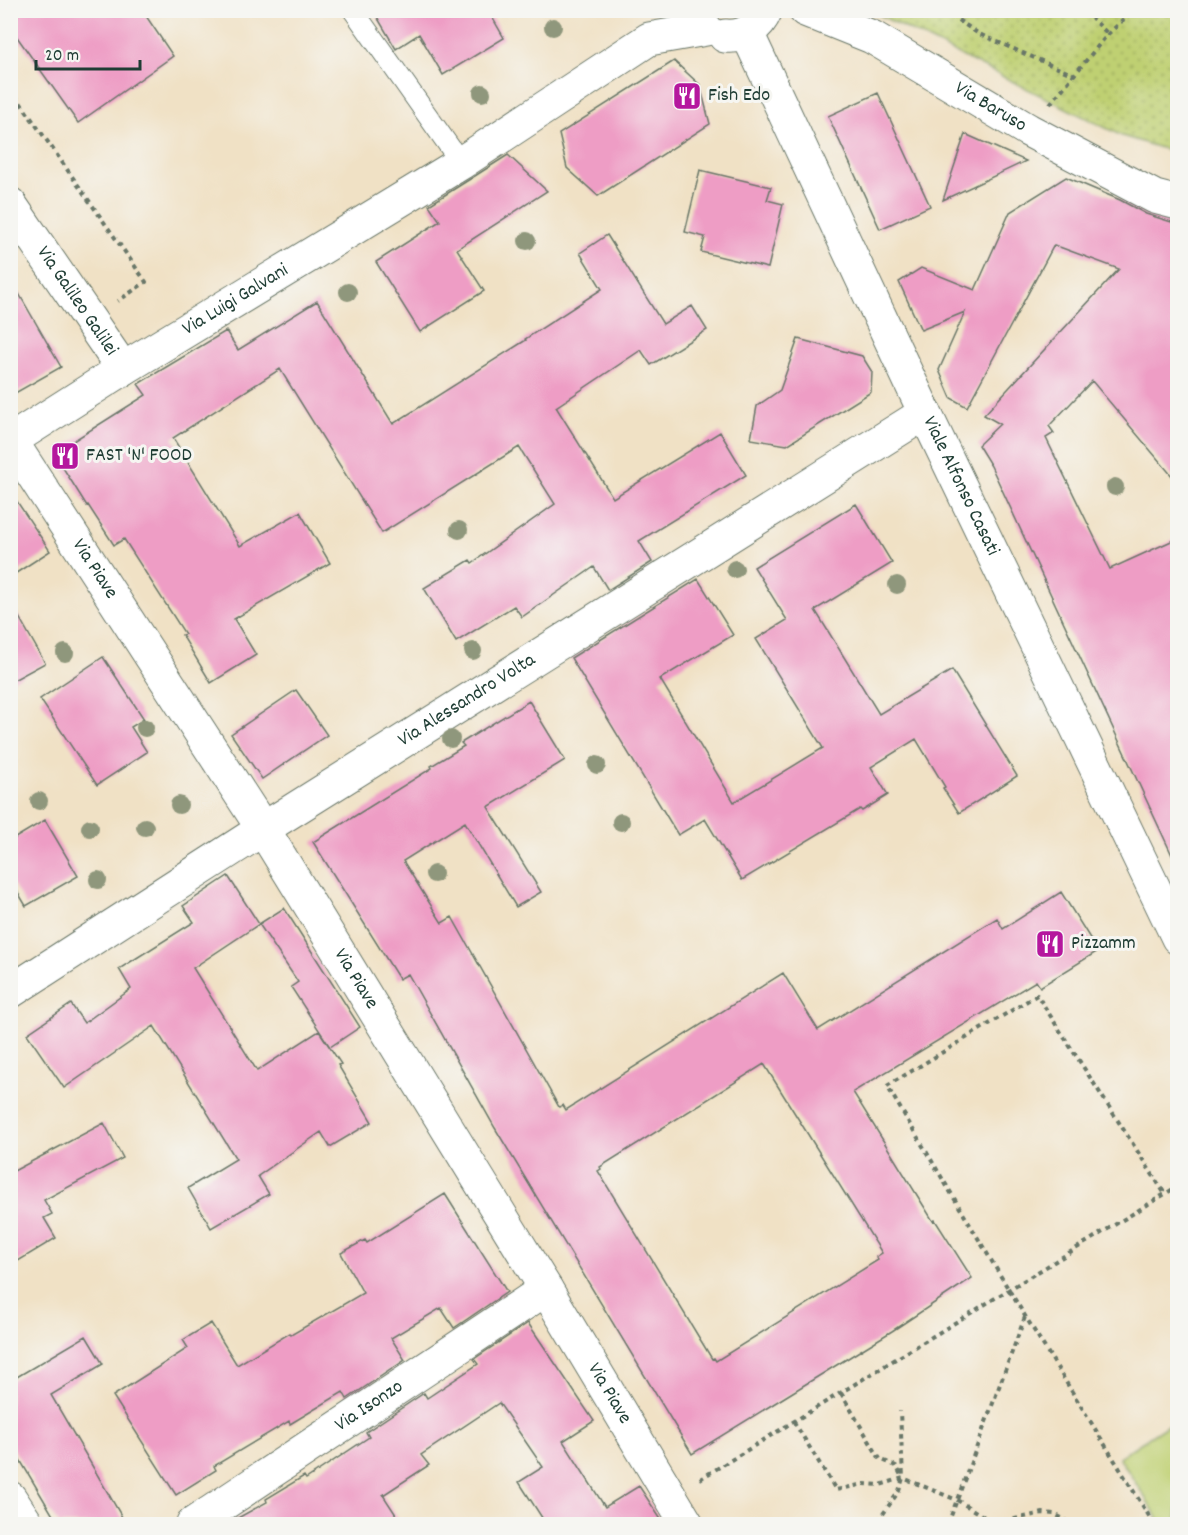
<svg xmlns="http://www.w3.org/2000/svg" width="1188" height="1535" font-family="Dekko,sans-serif">
  <style>
    .grass { fill: #bfd072; stroke: #6f8653; stroke-width: 1.5 }
    .park { fill: url(#park-dots); stroke: #6f8653; stroke-width: 1.5 }
    .building { fill: #ee9dc5; fill-rule: evenodd }
    .lines { fill: none; stroke-linecap: round; stroke-linejoin: round }
    .service-casing { stroke: #687667; stroke-width: 22 }
    .minor-casing { stroke: #687667; stroke-width: 35 }
    .path { stroke: #687667; stroke-width: 4; stroke-dasharray: 4.5 4.5; stroke-linecap: butt }
    .service { stroke: #fff; stroke-width: 20 }
    .minor { stroke: #fff; stroke-width: 33 }
    .tree { fill: #8f977c }
    .labels { text-anchor: middle; dominant-baseline: central; stroke-width: 6; stroke-linejoin: round; paint-order: stroke }
    .poi-label { font-size: 20px; fill: #1f3d34; stroke: #f6f6f2; text-anchor: start }
    .street-label { font-size: 20px; fill: #1f3d34; stroke: #f6f6f2 }
  </style>
  <defs>
    <pattern id="park-dots" width="8" height="8" patternUnits="userSpaceOnUse" patternTransform="scale(1.5)"><rect width="8" height="8" fill="#bfd072"/><path d="M2 2h.1M6 6h.1" fill="none" stroke="#9baa5e" stroke-width="1.8" stroke-linecap="round"/></pattern>
  </defs>
  <rect width="100%" height="100%" fill="#f6f6f2"/>
  <filter id="ink" filterUnits="userSpaceOnUse"><feTurbulence type="fractalNoise" baseFrequency=".0167" numOctaves="2"/><feDisplacementMap in="SourceGraphic" scale="12" xChannelSelector="R" yChannelSelector="G"/><feConvolveMatrix kernelMatrix="1 2 1 2 8 2 1 2 1" color-interpolation-filters="sRGB"/></filter>
  <filter id="wash" filterUnits="userSpaceOnUse"><feTurbulence type="fractalNoise" baseFrequency=".008" numOctaves="4" result="noise"/><feDisplacementMap in="SourceGraphic" scale="24" xChannelSelector="R" yChannelSelector="G"/><feGaussianBlur stdDeviation="1.35" result="paint"/><feColorMatrix in="noise" values="0 0 0 0 0 0 0 0 0 0 0 0 0 0 0 0 0 1.4 0 .05"/><feComposite in="paint" operator="in"/></filter>
  <g filter="url(#wash)">
    <rect width="100%" height="100%" fill="#f0e1c5"/>
    <path class="grass" d="M1177,1419V1524H1162L1119,1457Z"/>
    <path class="park" d="M871,11H1177V153L1122,136Z"/>
    <g id="blocks">
      <path class="building" d="M10,10H142L173,56L78,123L10,27Z
        M373,10H488L504,38L443,75L419,34L396,49Z
        M674,61L700,85L710,124L598,196L567,168L559,134Z
        M878,93L930,206L880,229L828,116Z
        M965,134L1026,161L943,200Z
        M508,155L547,191L457,249L484,291L420,332L376,262L440,221L429,205Z
        M700,170L771,187L767,200L783,204L768,268L701,252L705,237L685,232Z
        M1066,177L1120,200L1146,214L1178,224V483L1092,381L1049,426L1054,433L1046,438L1110,569L1178,538V868L991,466L978,445L1000,424L984,415L1119,269L1054,245L967,407L951,398L939,370L965,312L921,330L899,282L921,268L975,290L1010,212Z
        M607,235L663,324L692,306L707,330L651,365L641,350L556,407L613,498L720,432L746,475L639,541L652,562L608,590L594,567L522,617L514,606L456,642L424,588L470,560L472,563L555,504L519,447L382,533L280,369L173,438L240,546L300,512L330,563L234,619L256,655L211,683L182,635L185,634L124,539L114,545L88,505L87,506L60,463L62,448L146,395L138,384L226,331L238,350L317,301L393,424L526,340L525,339L602,289L580,253Z
        M10,278L61,367L10,396Z
        M798,339L862,356L872,372L871,392L787,445L751,439L757,406L780,390Z
        M10,491L50,551L10,577Z
        M856,504L892,563L815,610L879,714L952,670L1017,776L959,813L943,788L945,787L916,739L871,767L888,795L862,811L860,809L742,880L705,819L678,835L571,658L698,579L733,635L660,679L734,802L823,748L756,639L787,620L754,567Z
        M10,601L45,663L10,682Z
        M103,657L144,719L131,727L147,752L97,785L40,699Z
        M296,690L327,735L262,779L231,734Z
        M529,701L565,760L488,807L541,892L516,907L465,822L403,861L442,923L452,917L559,1107L563,1105L566,1110L783,973L818,1030L997,918L1003,929L1061,892L1098,951L1040,987L1036,981L853,1092L933,1221L935,1220L972,1278L892,1331L692,1454L495,1128L408,974L399,979L313,842L432,768L431,766L464,746L461,743ZM764,1064L882,1253L876,1257L878,1260L716,1361L714,1358L712,1359L598,1171L601,1169L600,1167Z
        M45,820L78,876L26,906L10,879V841Z
        M228,876L259,924L193,968L257,1071L319,1031L341,1064L338,1065L372,1122L330,1147L321,1132L258,1176L269,1194L211,1228L188,1188L236,1159L154,1026L64,1088L27,1034L71,1004L84,1023L131,989L119,969L194,922L183,906Z
        M284,908L360,1027L330,1047L291,987L298,982L259,924Z
        M104,1123L123,1158L44,1200L52,1214L44,1218L56,1238L10,1266V1173Z
        M445,1194L507,1292L454,1328L441,1308L391,1338L405,1360L347,1399L343,1392L290,1424L289,1421L214,1466L216,1470L176,1495L113,1396L188,1348L183,1340L211,1323L237,1365L290,1333L291,1335L363,1293L341,1253L365,1240L367,1243Z
        M528,1323L594,1421L563,1441L605,1507L639,1486L664,1524H546L519,1482L543,1467L499,1403L421,1455L429,1465L383,1495L402,1524H227L267,1502L266,1499L304,1476L306,1479L369,1437L366,1432L424,1393L427,1398L478,1364L474,1359Z
        M86,1336L103,1364L51,1395L126,1524H58L10,1443V1381Z"/>
    </g>
  </g>
  <g filter="url(#ink)">
    <use href="#blocks" fill-opacity="0" stroke="#687667" stroke-width="1.5"/>
    <g class="lines">
      <g class="service-casing">
        <path id="service" d="M353,10L461,163"/>
      </g>
      <g class="minor-casing">
        <g id="minor">
          <path id="s1" d="M805,10L872,37L1028,130L1155,197L1178,203"/>
          <path id="s2" d="M747,33L925,413L1178,938"/>
          <path d="M725,36C744,38 759,27 766,10"/>
          <path id="s3" d="M10,204L123,369"/>
          <path id="s4" d="M10,441L123,369L461,163L649,39L706,29"/>
          <path id="s5" d="M11,441L263,829L546,1289L687,1524"/>
          <path id="s6" d="M10,992L263,829L925,413"/>
          <path d="M10,1498L27,1524"/>
          <path id="s7" d="M193,1524L546,1289"/>
        </g>
      </g>
      <path class="path" d="M943,10L979,34L1074,75
        M1084,10L1108,34
        M10,88L146,282L118,301
        M1050,104L1108,34L1134,10
        M841,1393L880,1459L896,1466L902,1477
        M794,1422L836,1490L864,1484L880,1485L903,1478L957,1500L991,1521L1001,1522L1043,1513L1054,1514L1073,1524
        M700,1479L1178,1186
        M883,1514L899,1491L903,1478L900,1411
        M948,1524L1025,1317
        M1154,1524L1009,1290L887,1086L1037,995L1165,1194"/>
      <use href="#service" class="service"/>
      <use href="#minor" class="minor"/>
    </g>
    <g class="tree">
      <circle cx="553" cy="27" r="9"/>
      <circle cx="482" cy="93" r="9"/>
      <circle cx="527" cy="241" r="9"/>
      <circle cx="348" cy="292" r="9"/>
      <circle cx="1115" cy="487" r="9"/>
      <circle cx="459" cy="530" r="9"/>
      <circle cx="735" cy="569" r="9"/>
      <circle cx="897" cy="585" r="9"/>
      <circle cx="473" cy="651" r="9"/>
      <circle cx="65" cy="653" r="9"/>
      <circle cx="145" cy="728" r="9"/>
      <circle cx="451" cy="739" r="9"/>
      <circle cx="597" cy="765" r="9"/>
      <circle cx="39" cy="801" r="9"/>
      <circle cx="179" cy="805" r="9"/>
      <circle cx="621" cy="822" r="9"/>
      <circle cx="145" cy="827" r="9"/>
      <circle cx="90" cy="828" r="9"/>
      <circle cx="434" cy="874" r="9"/>
      <circle cx="98" cy="880" r="9"/>
    </g>
  </g>
  <defs>
    <g id="restaurant-square" transform="scale(1.5)"><rect x="-9" y="-9" width="18" height="18" rx="4" fill="#b5179e" stroke="#f6f6f2"/><path d="M-5-6h1v4h1v-4h1v4h1v-4h1v5L-1.5 .5V6h-2V.5L-5-1ZM5-6V6H3V1.5H1.5Q1.5-4 5-6Z" fill="#fff"/></g>
  </defs>
  <g fill-rule="evenodd">
    <use href="#restaurant-square" x="687" y="96"/>
    <use href="#restaurant-square" x="65" y="456"/>
    <use href="#restaurant-square" x="1050" y="944"/>
  </g>
  <g class="labels">
    <g class="poi-label">
      <text x="708" y="96">Fish Edo</text>
      <text x="86" y="456">FAST 'N' FOOD</text>
      <text x="1071" y="944">Pizzamm</text>
    </g>
    <g class="street-label">
      <text stroke="none"><textPath href="#s1" startOffset="210">Via Baruso</textPath></text>
      <text stroke="none"><textPath href="#s3" startOffset="118">Via Galileo Galilei</textPath></text>
      <text stroke="none"><textPath href="#s4" startOffset="266">Via Luigi Galvani</textPath></text>
      <text stroke="none"><textPath href="#s2" startOffset="501">Viale Alfonso Casati</textPath></text>
      <text stroke="none"><textPath href="#s5" startOffset="153">Via Piave</textPath></text>
      <text stroke="none"><textPath href="#s6" startOffset="542">Via Alessandro Volta</textPath></text>
      <text stroke="none"><textPath href="#s5" startOffset="639">Via Piave</textPath></text>
      <text stroke="none"><textPath href="#s5" startOffset="1125">Via Piave</textPath></text>
      <text stroke="none"><textPath href="#s7" startOffset="212">Via Isonzo</textPath></text>
    </g>
  </g>
  <rect width="1188" height="1535" fill="none" stroke="#f6f6f2" stroke-width="36"/>
  <path d="M36 60v9h104v-9" fill="none" stroke="#1f3d34" stroke-width="3"/>
  <text x="45" y="60" font-size="18" fill="#1f3d34" stroke="#f6f6f2" stroke-width="4.5" paint-order="stroke">20 m</text>
</svg>
